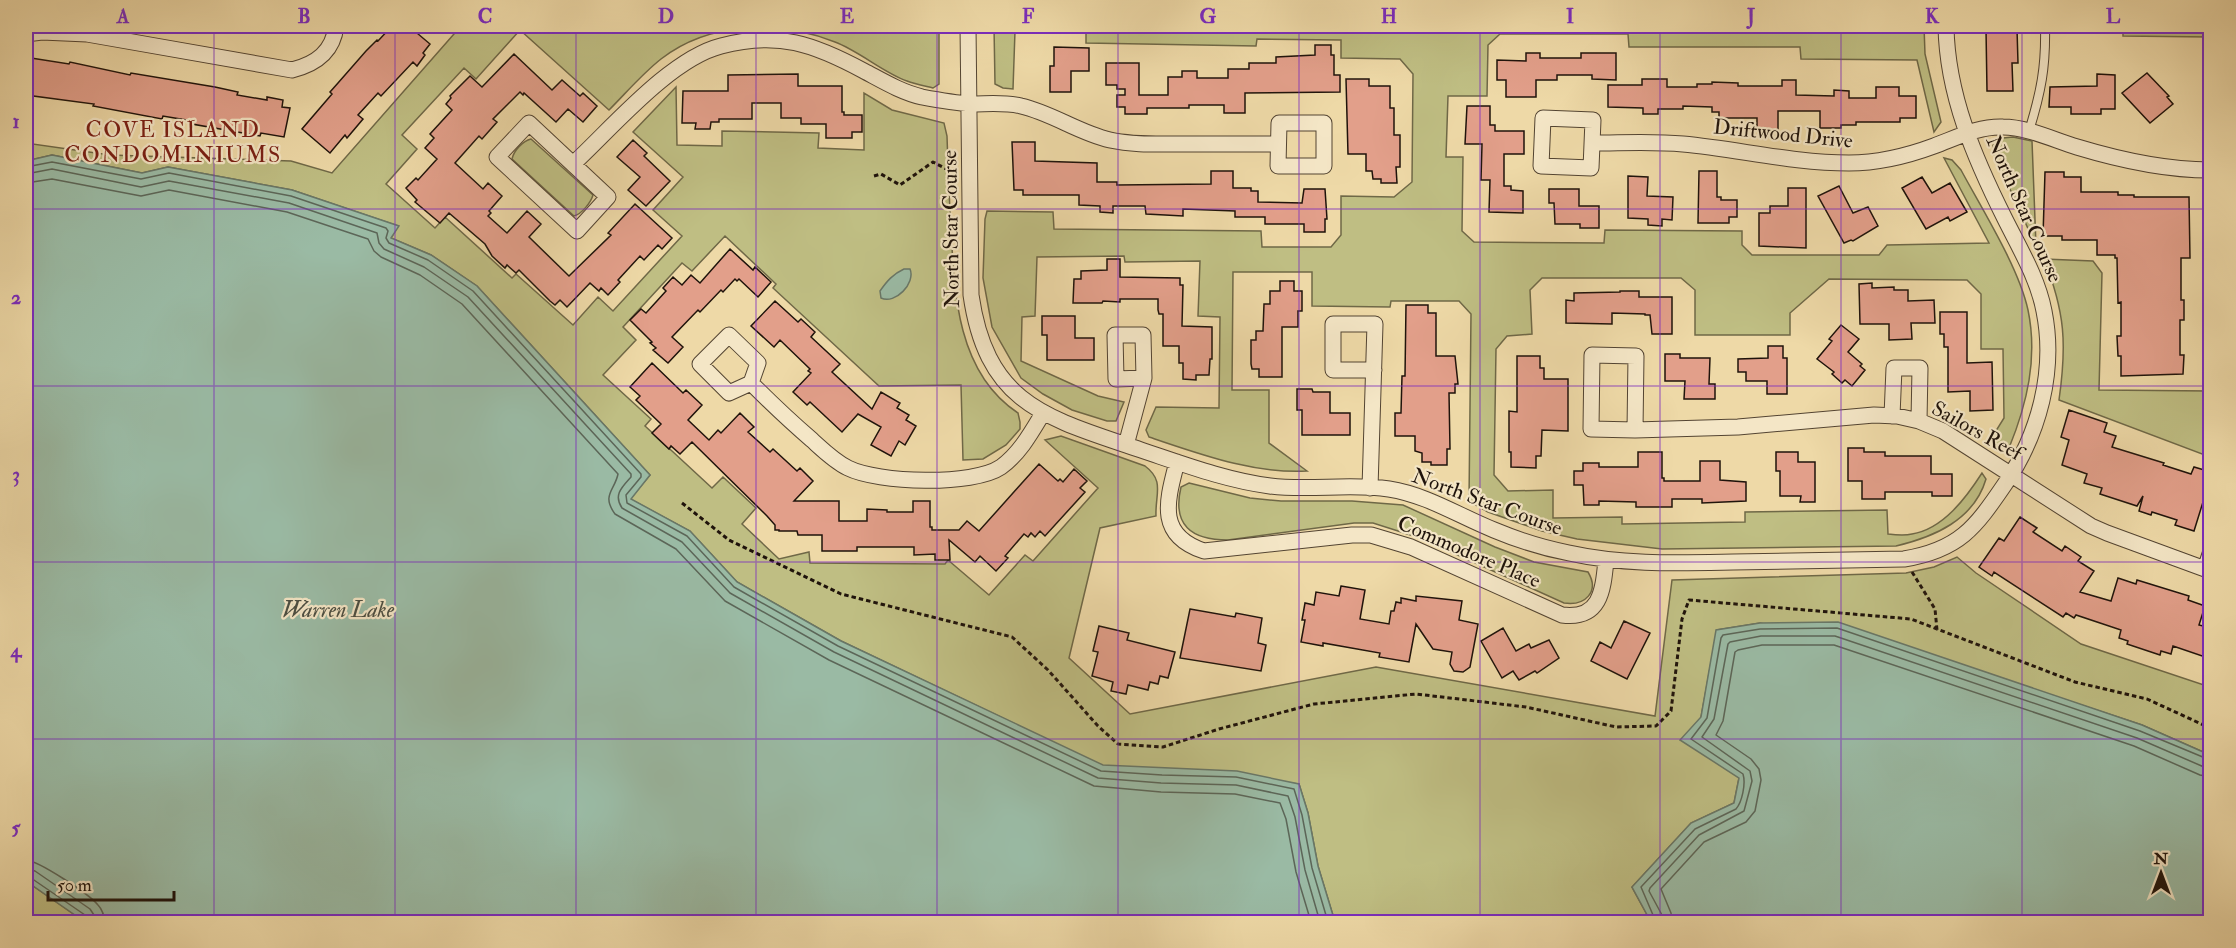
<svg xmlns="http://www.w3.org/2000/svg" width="2236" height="948" font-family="'IM FELL Double Pica',serif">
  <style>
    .green { fill: #bfbe83; stroke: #6f6847; stroke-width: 1.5 }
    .water { fill: #9abaa4; stroke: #697767; stroke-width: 1.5 }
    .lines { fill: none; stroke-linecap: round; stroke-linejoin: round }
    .shore { stroke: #5c6658; stroke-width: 1.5 }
    .building { fill: #e29f8a; stroke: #1f130b; stroke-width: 1.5 }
    .lane-casing { stroke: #534432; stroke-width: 10 }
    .street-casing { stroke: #534432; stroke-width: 17 }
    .path { stroke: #1f130b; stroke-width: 3; stroke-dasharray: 4.5 3; stroke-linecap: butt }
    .lane { stroke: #f4e6c6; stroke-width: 8 }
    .street { stroke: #f4e6c6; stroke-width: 15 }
    .grid { fill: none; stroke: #7b2cbf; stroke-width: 1.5; stroke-opacity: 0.55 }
    .labels { text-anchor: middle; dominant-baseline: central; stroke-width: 4.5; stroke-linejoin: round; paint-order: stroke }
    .street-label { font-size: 21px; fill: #1f130b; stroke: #f4e6c6 }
    .neighbourhood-label { font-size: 22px; letter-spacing: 1.5px; fill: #7a1f14; stroke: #f4e6c6 }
    .water-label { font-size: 22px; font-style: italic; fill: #4a4d41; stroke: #f4e6c6 }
    .neatline { fill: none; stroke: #7b2cbf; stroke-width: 2 }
    .grid-label { font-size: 20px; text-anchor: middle; font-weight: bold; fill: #7b2cbf }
  </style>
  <rect width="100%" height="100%" fill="#eed9a7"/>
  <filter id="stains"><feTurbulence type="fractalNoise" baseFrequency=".00333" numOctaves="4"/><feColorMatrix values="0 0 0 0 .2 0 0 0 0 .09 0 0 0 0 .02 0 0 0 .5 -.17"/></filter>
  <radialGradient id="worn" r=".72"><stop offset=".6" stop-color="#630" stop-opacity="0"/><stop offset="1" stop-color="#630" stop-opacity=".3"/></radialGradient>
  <path class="green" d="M461,26H939V84L933,88C925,86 915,84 907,81C884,73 859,51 835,42C780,20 710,21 661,59C642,74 626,93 609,110L520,30L476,79L464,68L402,135L417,149L386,184L435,228L445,217L512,278L516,274L573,325L598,297L613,311L682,236L653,210L683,177L633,132L676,87L677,145L722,146V131L819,133L818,148L864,150V93L892,110L944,123L947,136C948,166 949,197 951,227C954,293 957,373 1018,413L1020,422V429L1006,445L983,459L963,460L961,385L879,386L773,288L776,284L725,236L692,271L682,263L623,327L636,340L603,375L651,419L645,426L712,488L723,477L756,508L742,524L779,559L809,552L810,563L945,564L948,560L989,595L1025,555L1033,561L1098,488L1045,440L1061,436L1145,466C1165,481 1155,494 1156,516L1100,528L1069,658L1130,714L1376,667L1655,716L1672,580L1906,573L1934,567L1957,557L1976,573L2081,644L2210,687V755L2142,725L1948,661L1760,623L1717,630L1701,717L1739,778L1734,803L1691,823L1632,887L1651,922H1335L1318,866L1308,813L1299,784L1103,766L841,641L737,582L690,531L630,499L650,475L477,286L431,255L391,238L398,226L292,190L168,167L142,173L52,155L26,161V143L110,155L291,161L332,173Z
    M994,26H1924L1925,54L1941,122L1934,132L1917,60L1801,59L1800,47H1629L1628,34H1500L1488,45L1487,96H1448L1446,157H1463L1462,231L1474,242L1604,243L1605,230L1742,231V245L1752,255H1879L1887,245L1989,243L1944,158L1952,160L1961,170C1982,209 2019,268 2028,310C2038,358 2027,404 2009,448L1998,449L1989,442L2004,418L2003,349H1981V294L1967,280L1829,279L1790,313V335H1695V290L1681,278H1542L1530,290L1532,334L1507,336L1496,349L1494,475L1508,491L1553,490V518L1622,517V524L1745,522V512L1887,510L1888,534C1896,535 1904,536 1912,534C1943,529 1966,498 1982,473L1986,479C1974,520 1934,537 1896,546L1662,549L1577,539L1542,531L1488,512L1469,501L1471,314L1459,301H1391L1390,307L1312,306V272H1233L1232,390H1269V443L1307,471C1253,474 1200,454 1149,437L1146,430L1156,407L1219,408L1220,317L1198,316L1200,261L1125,262L1124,256L1037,257L1035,316L1022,317L1021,361L1098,396L1124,402L1116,421H1107L1072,410L1043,394L1021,378L992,327L983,278L985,219L987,211L1053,212L1054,229L1261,231L1262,247H1331L1341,235V196L1394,197L1412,182L1413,74L1400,59L1341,58V40L1257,39L1256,46L1086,43V32L1015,31L1013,89L1003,88L995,84Z
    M2123,26H2210V37L2123,36Z
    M2013,137L2032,141L2036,246L1994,154L1993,145L2003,138Z
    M531,139L593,195C591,202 582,214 574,216L512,159C514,150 523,141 531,139Z
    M2044,259L2093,261L2102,273L2099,390L2210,391V457L2059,400C2067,344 2065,312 2044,259Z
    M1189,483L1250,498L1281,501H1352L1403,505L1495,547L1534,562L1588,572C1600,592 1585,606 1564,603L1420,538L1373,523H1354L1228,540C1191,540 1172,525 1181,487Z
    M26,881L85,922H33L26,915Z"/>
  <path class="water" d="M52,155L142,173L168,167L292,190L399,226L391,238L431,255L477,286L650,475L631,499L690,531L737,582L841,641L1103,765L1237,771L1299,784L1308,813L1318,866L1335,922H85L26,881V161Z
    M904,269H910C916,283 895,305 881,298L880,291C887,281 893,274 904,269Z
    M1838,622L2142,725L2210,755V922H1651L1632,887L1691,823L1734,803L1739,778L1680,740L1701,717L1716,630L1760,623Z"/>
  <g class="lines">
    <path class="shore" d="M26,167L52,162L141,179L169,173L291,196L386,228L388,231L386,238L389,243L428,260L473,291L641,474V477L626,495L627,503L687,536L734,587L838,646L1101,771L1162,775L1236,777L1294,789L1302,815L1312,868L1328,922
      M26,174L52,169L141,187L169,181L289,203L377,233L379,243L384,249L424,267L468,297L631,474V477C622,487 613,495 622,508L682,542L730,593L834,652L1098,778L1161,783L1236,785L1288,796L1295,817L1305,870L1320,922
      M26,183L52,179L141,196L169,190L287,212L368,239L374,251L381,257L420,275L462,304L618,474C615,490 601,495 615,514L676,549L725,601L829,660L1094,786L1161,792L1235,794L1280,803L1286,819L1296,872L1311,922
      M26,860C39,861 89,894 98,905C103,910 104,916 105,922
      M26,869L35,871L90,909L94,915L96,922
      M26,877L31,878L85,915L88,922
      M1656,922L1641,887L1695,829L1736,809C1742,802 1746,784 1743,774L1691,739L1707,718L1721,638L1723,635L1760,629L1837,628L2140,731L2210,760
      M1663,922L1662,915L1649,891L1650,888L1699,835L1744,811L1752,781L1750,771L1702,737L1714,719L1728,644L1730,642L1761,636H1835L2137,738L2204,767L2210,768
      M1672,922L1671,913L1661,889L1704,842L1746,822L1755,811L1761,780L1759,769L1751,759L1716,735L1723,721L1735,652L1738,650L1762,645H1834L2134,746L2200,775L2210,777"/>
  </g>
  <path class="building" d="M392,26L400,30L411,28L430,44L423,53L425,55L417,66L413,62L381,96L378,93L358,115L363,119L347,138L345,135L330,153L302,129L332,94L330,92L338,83L366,51L377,40L378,41Z
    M1986,29H2017L2018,63H2012L2013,91H1987Z
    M1315,45H1331V55H1334V75H1340V92L1245,93V113H1224V105H1189V108H1147V114H1125V107H1117V95H1125V89H1117V85H1106V63H1139V95H1168V77H1182V71H1197V78H1228V69H1249V63H1276V57L1315,55Z
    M1054,47L1089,48V71H1071V92H1050V66H1054Z
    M1526,53H1540V58H1581V53H1616V80L1592,79V75H1557V80H1536V97H1506V80H1497V60L1526,61Z
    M514,54L552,90L562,80L580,96L583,93L597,106L583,122L568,109L556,122L524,93L523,95L520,92L493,119L497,122L482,139L479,136L455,163L483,189L488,183L502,196L489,211L491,213L488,216L507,233L527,211L541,224L529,237L569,276L611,235L608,233L635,204L672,238L662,249L658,245L644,260L640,256L618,280L620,282L608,295L601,288L599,291L590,283L567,307L560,300L555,305L550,301L519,270L516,273L507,265L505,268L492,256L485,244L449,213L440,223L415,202L417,200L406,188L416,178L418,180L437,159L425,148L434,138L430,134L452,110L446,104L451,98L450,96L470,76L482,87Z
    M31,58L69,64L70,62L130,75L131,73L215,87L238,92L237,95L267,100V97L283,100L282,107L290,108L284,137L261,133L260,136L192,124V121L163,116L162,119L93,106L94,104L26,95V64H30Z
    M2147,73L2169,96L2167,97L2173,104L2150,123L2122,93Z
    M798,74V86H842V112H844V115H862V132H852V138H826V124H801V118H781V103H752V119H719V122H711L710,129H695L696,123H682L683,91H728V75Z
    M2097,74L2115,75V109H2101V114H2071V107H2049L2050,87L2097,86Z
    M1346,79H1369V86H1390V108H1394V135H1400V167H1396L1397,183H1381V179H1373L1372,171H1366V154H1348Z
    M1642,79H1667V87H1697V84H1712V82L1738,83V86H1782V80H1796V95L1834,96V90L1849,91V98H1876V87H1899V96H1916V118H1900V122H1856V125H1841V128H1820V111H1778V131H1757V118H1719V112H1712V107L1683,106V109H1658V114H1643V108L1608,107V85H1642Z
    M1467,106H1490V125H1495V131H1524V154H1504V186H1511V190L1523,191V213L1489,212L1490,180H1481L1482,144H1465Z
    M633,140L647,153L644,156L670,181L646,206L628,190L640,177L617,157Z
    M1012,142H1035V161L1097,163V182H1117V185L1211,184V171H1233V188H1251V191H1258V202L1302,203L1304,189H1325L1327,219H1325V232H1304V224H1265V217H1235V211L1183,209V216L1165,215L1146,214L1145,206H1113V213L1100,212V206L1079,205V195H1023V190H1014Z
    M1699,171H1717V197H1721V200H1737V217H1729V223H1698Z
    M2045,172H2064V177H2081V192H2118V195H2134V197H2189L2190,258H2181V300H2184V320H2180V355H2184L2183,374L2121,376V356H2118L2117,336H2121V302L2118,303L2117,258H2115V255H2097V240H2062V236H2043Z
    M1628,176L1648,177L1647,196L1673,197L1672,220L1662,219V226L1648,225V219L1628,218Z
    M1922,177L1932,193L1950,183L1967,212L1950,221L1948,217L1926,229L1902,188Z
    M1839,186L1853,213L1868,207L1878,226L1853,241L1851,240L1844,243L1818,196Z
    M1788,188H1806V248L1759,246V213H1770V206H1788Z
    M1549,189H1579V206H1599V228H1580V224H1555L1554,203H1549Z
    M730,249L753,270L755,267L771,282L758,297L739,279L737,281L735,279L723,292L721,290L700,312L698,310L672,337L683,347L668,363L653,350L656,348L650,343L652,342L630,320L641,309L646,313L666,291L663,288L673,277L682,285L691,275L700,283Z
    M1107,259H1120V277L1180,278V285H1183L1182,326L1212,327V359H1210L1209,375H1196V380L1183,379V363H1179V346H1163V314H1159L1158,310V299H1120V302L1103,301L1102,303H1073L1074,279H1081V271L1107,270Z
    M1280,281H1294V291H1302V311H1298V327H1282V377H1259V369H1252L1251,364V340H1256V331H1263L1264,304H1270V291H1280Z
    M1872,283V288L1894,287V290H1908V301L1934,300L1935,323H1911L1912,339L1889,340V324H1860L1859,284Z
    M1620,291H1639V297H1672V334H1652L1650,315H1645V314L1612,313V324L1566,323V300L1574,301V293L1620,292Z
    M775,301L798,322L801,319L815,332L811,337L840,364L832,372L872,409L881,392L900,403L897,408L909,415L906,420L916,426L905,445L899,441L891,456L871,445L881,427L858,414L842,432L810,402L807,405L793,392L811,373L808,371L810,369L780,340L774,347L751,326Z
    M1406,305H1428V313H1436V356H1455L1458,384H1455V393H1449L1450,449H1447V465H1431V462H1422V453L1415,451V436H1395V413H1401L1402,376H1405Z
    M1940,312H1967V363L1992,362L1993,410L1970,411V391L1948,392V347H1944V334H1940Z
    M1042,316H1075V338H1094V360H1047V335H1042Z
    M1841,325L1859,339L1848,352L1862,364L1860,366L1865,370L1852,386L1845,380L1842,383L1832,374L1834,372L1817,359L1832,341L1829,339Z
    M1768,346H1783V358H1787V394H1767V381H1746V372H1738V359L1768,358Z
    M1665,354H1680V358H1710L1709,384H1715V399H1684L1685,381H1665Z
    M1517,356H1540V368H1544V379H1568V431L1542,430L1541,456H1536V468L1511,467V452H1509V411L1517,412Z
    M652,363L683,393L686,390L702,405L688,420L709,440L718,430L721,433L740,413L754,427L748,432L770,452L773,449L797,471L800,468L813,481L794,501H839V521H867V509L887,510V512H913V501H930V527H932V530H959L967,521L979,531L1039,464L1058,481L1060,479L1063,482L1074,469L1087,481L1080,488L1085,492L1045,536L1040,531L1035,537L1031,533L1028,537L1024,534L1005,556L1008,558L996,571L980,556L975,562L949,540L950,560H935V554L914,555V547H857V551H822V535H798L797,531H779V530H775V525L767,516L692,442L680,454L671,446L669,449L652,433L661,424L636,400L640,396L630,387Z
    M1297,389H1312L1313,392H1330V413H1350V435H1302V410H1297Z
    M2069,410L2107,423L2104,432L2116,436L2112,447L2164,463L2163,465L2191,474L2194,467L2211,472V495L2208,504L2203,502L2194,531L2175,525L2177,520L2152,512L2151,515L2139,511L2143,496L2137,506L2100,494L2102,488L2084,483L2087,474L2062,465L2069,440L2061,437Z
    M1848,448H1864V452H1885V456H1931V474H1952V496H1932V492H1885V499H1862V481H1848Z
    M1638,452H1662V478H1664V481H1700V461H1720V480L1746,482V501L1702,503V499H1672V507H1636V502L1599,501V505H1584L1583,485H1574V471H1583V463H1599V467H1638Z
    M1776,452H1798V462H1815V502H1800L1801,496H1780V471H1776Z
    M2020,517L2037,528L2033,532L2062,551L2065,546L2081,557L2078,561L2094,571L2080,592L2111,601L2118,578L2136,584L2137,580L2189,596L2188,600L2205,606L2199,625L2211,628V659L2173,646L2171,654L2161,651L2160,655L2127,644L2128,641L2119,638L2121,630L2076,615L2074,618L2066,613L2063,617L1994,572L1992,576L1979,567L1999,538L2004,541Z
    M1341,586L1365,590L1360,619L1389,624L1391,611H1394L1396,602L1401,603V598L1416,601V596L1462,601L1459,620L1478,624L1470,667L1463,672L1454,671L1450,664L1452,652L1433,649L1416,624L1409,662L1379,657L1380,653L1323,643V646L1301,642L1305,620H1302L1305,603L1314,605L1316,592L1339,596Z
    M1190,609L1235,617L1236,613L1262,618L1258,643L1266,645L1261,671L1180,658Z
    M1624,621L1650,633L1627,679L1591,661L1600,642L1611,648Z
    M1099,626L1129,633L1127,640L1175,652L1168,678L1160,676L1158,684L1150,682L1148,690L1128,685L1126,694L1111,691L1113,682L1092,676L1098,652L1093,651Z
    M1503,628L1516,651L1529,644L1531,648L1549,640L1559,658L1537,673L1535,671L1519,680L1513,671L1502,678L1481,641Z"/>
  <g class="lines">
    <g class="lane-casing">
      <path id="lane" d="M2029,131C2041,92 2046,67 2045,26"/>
    </g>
    <g class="street-casing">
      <path id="street" d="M968,26L971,295C987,406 1048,418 1141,450C1183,464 1225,480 1270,486C1309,491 1350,483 1389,489C1427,495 1459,516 1494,530C1518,540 1543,548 1569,553C1623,565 1678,563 1733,562C1790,561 1847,560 1904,559C1959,550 1975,528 2005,484C2039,434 2056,371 2044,311C2038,279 2020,249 2005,219C1975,159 1947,95 1946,26
        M26,34L42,32L87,34L292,70C316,64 333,52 336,26
        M1543,118L1593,120L1591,168L1541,166Z
        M529,123L608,197L577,231L497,157Z
        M1279,123H1324V166H1278Z
        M1592,143C1622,143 1653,141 1683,144C1738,149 1793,163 1849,163C1878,163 1907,156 1934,146C1956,138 1978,126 2003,127C2027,127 2054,140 2077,147C2120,160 2165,170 2210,170
        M573,164C612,128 670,59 721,46C778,31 814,44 864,71C883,81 901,92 922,97C938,100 955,103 971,104C988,104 1005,102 1021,106C1052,113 1079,133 1110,140C1133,145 1156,144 1178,144C1212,144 1245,144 1278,144
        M1592,355L1636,356L1635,430L1591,429Z
        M751,383L729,393L700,364L729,335L758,363L751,383C771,403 791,422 812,440C823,450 834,461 848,468C878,483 973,486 1001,467C1020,453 1031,433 1043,413
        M1892,416L1894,368H1920L1919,421
        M1635,430L1738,427L1874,415L1897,416L1919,421L1943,431L2091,526L2107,533L2205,569
        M1126,445L1144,378L1143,335H1115L1116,379L1144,378
        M1177,462C1167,501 1156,535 1204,551L1352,535H1371L1411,547L1562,615C1601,620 1603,590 1606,560
        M1370,488L1375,324H1333V370H1374
        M2210,554L2205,569L2210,571"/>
    </g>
    <path class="path" d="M874,176L881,174L900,185L933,162L954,173
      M682,503L729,540L841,594L1012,637L1048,670L1098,726L1118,744L1163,747L1219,729L1314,704L1416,694L1526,707L1616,727L1656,726L1671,711L1682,619L1689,600L1911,619L2075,682L2147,699L2210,728
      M1912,572L1935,609L1937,630"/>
    <use href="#lane" class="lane"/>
    <use href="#street" class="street"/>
  </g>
  <path class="grid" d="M214,26V922M395,26V922M576,26V922M756,26V922M937,26V922M1118,26V922M1299,26V922M1480,26V922M1660,26V922M1841,26V922M2022,26V922M26,209H2210M26,386H2210M26,562H2210M26,739H2210"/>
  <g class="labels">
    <g class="street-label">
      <text transform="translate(1783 134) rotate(6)">Driftwood Drive</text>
      <text transform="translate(2024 209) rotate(66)">North Star Course</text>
      <text transform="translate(951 229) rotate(-91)">North Star Course</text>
      <text transform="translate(1977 431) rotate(29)">Sailors Reef</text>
      <text transform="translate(1487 502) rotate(20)">North Star Course</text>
      <text transform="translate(1469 552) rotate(23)">Commodore Place</text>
    </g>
    <g class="neighbourhood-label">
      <text x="173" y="130">COVE ISLAND<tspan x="173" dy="25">CONDOMINIUMS</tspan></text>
    </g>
    <g class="water-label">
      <text x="338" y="610">Warren Lake</text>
    </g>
  </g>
  <rect width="2236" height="948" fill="none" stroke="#eed9a7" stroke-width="66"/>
  <g transform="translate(2161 873)" stroke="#f4e6c6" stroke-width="4.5" paint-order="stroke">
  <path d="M0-4.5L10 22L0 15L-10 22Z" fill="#1f130b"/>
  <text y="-9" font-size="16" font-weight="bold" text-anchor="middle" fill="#1f130b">N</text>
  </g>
  <path d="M48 891v9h126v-9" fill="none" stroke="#1f130b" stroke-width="3"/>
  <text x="57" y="891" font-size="18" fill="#1f130b" stroke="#f4e6c6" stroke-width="4.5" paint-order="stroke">50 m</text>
  <rect x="33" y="33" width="2170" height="882" class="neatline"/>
  <g class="grid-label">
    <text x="123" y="23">A</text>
    <text x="304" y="23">B</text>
    <text x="485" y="23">C</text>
    <text x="666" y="23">D</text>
    <text x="847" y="23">E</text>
    <text x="1028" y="23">F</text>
    <text x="1208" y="23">G</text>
    <text x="1389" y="23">H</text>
    <text x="1570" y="23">I</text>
    <text x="1751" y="23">J</text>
    <text x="1932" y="23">K</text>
    <text x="2113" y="23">L</text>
    <text x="16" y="128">1</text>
    <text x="16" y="304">2</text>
    <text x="16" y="481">3</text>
    <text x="16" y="657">4</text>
    <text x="16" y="834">5</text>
  </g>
  <rect width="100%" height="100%" filter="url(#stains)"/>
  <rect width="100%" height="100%" fill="url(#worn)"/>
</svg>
